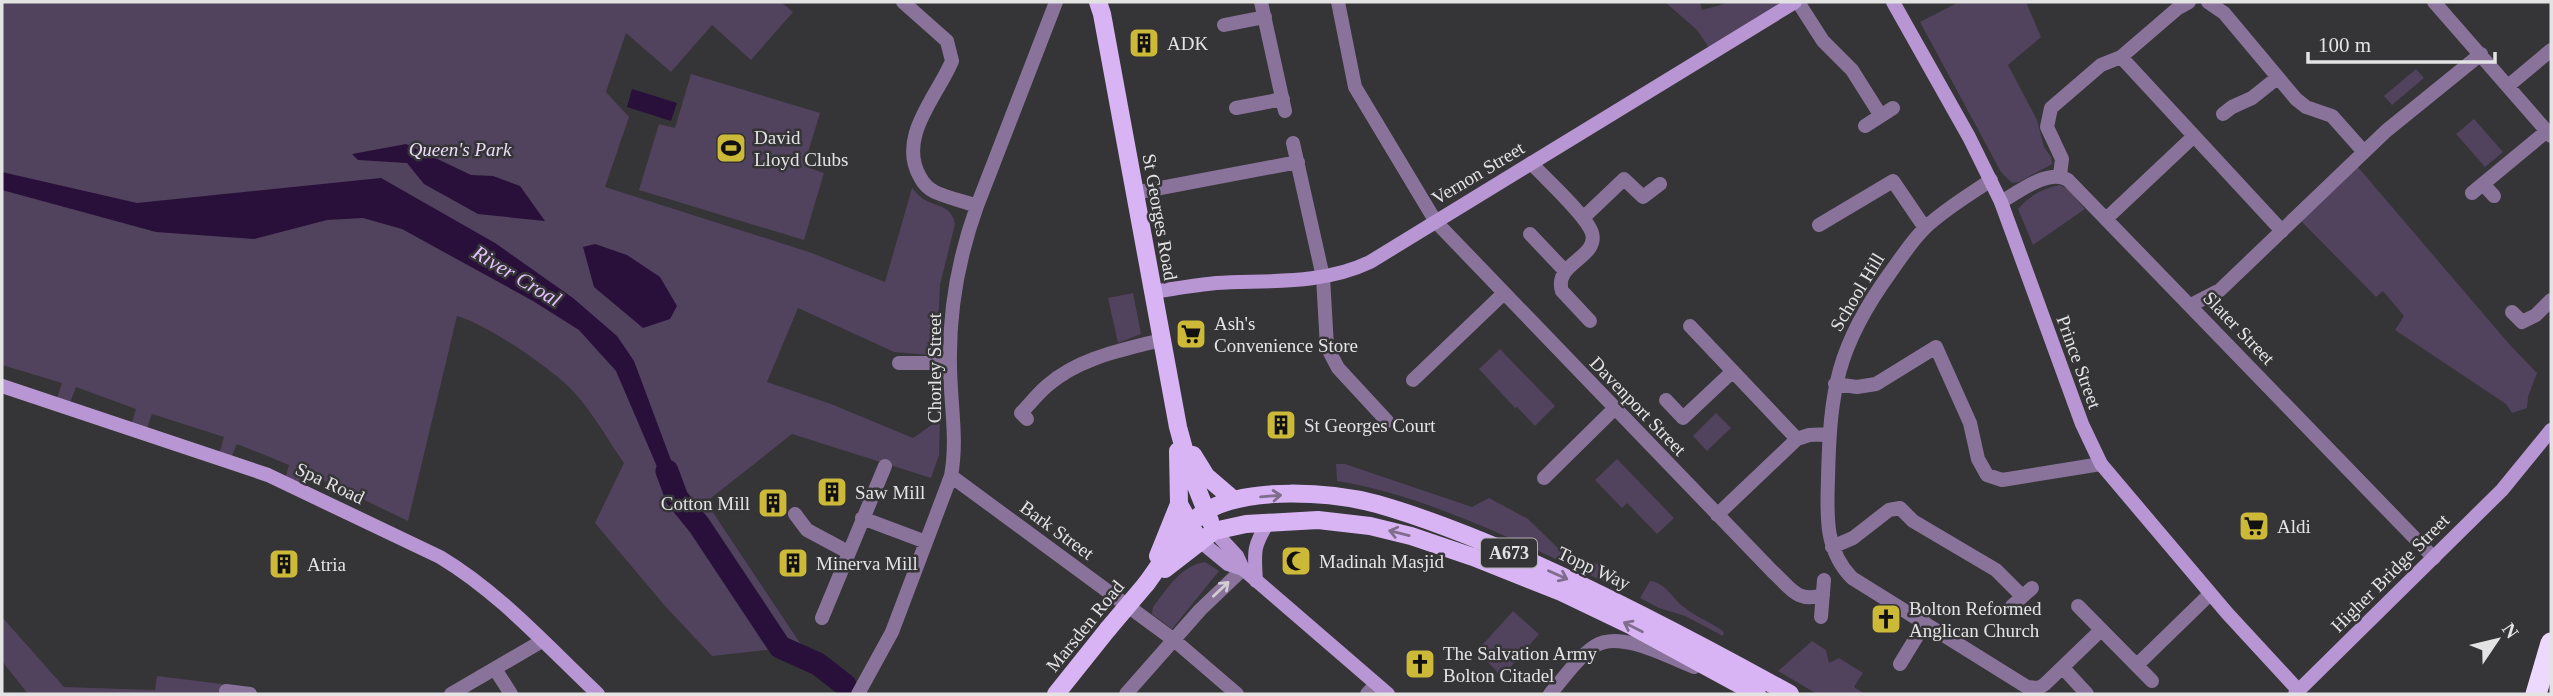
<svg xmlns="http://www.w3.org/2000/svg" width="2553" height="696" font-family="'Times New Roman',serif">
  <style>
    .green { fill: #51425d }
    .water { fill: #29103a }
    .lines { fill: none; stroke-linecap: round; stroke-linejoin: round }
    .river { stroke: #29103a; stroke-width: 23 }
    .street { stroke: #89739a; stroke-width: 14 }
    .secondary { stroke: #b895d3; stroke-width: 14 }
    .primary { stroke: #d8b4f4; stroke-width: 18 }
    .highway { stroke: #edd8fe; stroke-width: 21 }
    .primary-bridge { stroke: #d8b4f4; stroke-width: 18 }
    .oneway { stroke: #7e6e8c }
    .oneway2 { stroke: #d2cdd5 }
    .labels { text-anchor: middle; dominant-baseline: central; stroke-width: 5; stroke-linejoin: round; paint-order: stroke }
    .shield { fill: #353436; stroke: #b0aeb0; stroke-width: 2 }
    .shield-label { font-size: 18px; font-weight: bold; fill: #e4e3e4 }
    .poi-label { font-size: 19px; fill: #e4e3e4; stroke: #353436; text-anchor: start }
    .park-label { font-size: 19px; font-style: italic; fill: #ebdaf8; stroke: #353436 }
    .street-label { font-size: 19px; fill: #e4e3e4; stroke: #353436 }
    .water-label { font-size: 21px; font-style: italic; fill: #e4c2fe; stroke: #353436 }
  </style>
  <rect width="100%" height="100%" fill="#353436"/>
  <path class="green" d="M2,2H781L793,12L751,60L712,25L671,72L626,33L606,92L629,117L605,187L809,252L885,282L912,188C916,192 920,197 925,200C938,207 952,206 955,224L940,285L937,348L929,355L894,352L798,308L767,382L831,404L913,438L940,419L939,455L931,478L792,434L706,502L802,646L712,656L665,606L595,523L624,463C608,440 593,413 574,392C551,368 488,325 457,316L408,521L304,471L296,488L284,483L289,465L237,444L229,462L218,458L224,437L152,414L146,431L131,425L136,409L76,387L68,408L55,404L62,383L2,365Z
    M1665,2H1700L1702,10L1731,2H1794L1712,52L1697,30Z
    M1959,2H2026L2041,37L2008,65L2037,120L2044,147L2051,157L2052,164L2019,182L2012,183L2001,172L1920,22Z
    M2416,69L2424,78L2392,105L2384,96Z
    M691,74L820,113L804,166L824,173L804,240L639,190L659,124L675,128Z
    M2474,119L2503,152L2485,167L2456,134Z
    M2357,166L2510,345L2537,373L2528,397L2527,408L2512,413L2506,404L2395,330L2404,316L2383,291L2376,297L2301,221Z
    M2060,185L2068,189L2085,209L2033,245L2018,209C2029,196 2043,188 2060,185Z
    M1133,293L1141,334L1118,343L1108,298Z
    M1500,349L1555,406L1535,426L1517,407L1515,408L1479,369Z
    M1716,413L1731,428L1707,451L1693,436Z
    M1617,459L1674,518L1657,534L1627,503L1622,508L1595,480Z
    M1336,464H1345L1472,507L1489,498L1528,519L1563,553L1607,567L1618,577L1614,586C1527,547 1431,496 1337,481Z
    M1205,562L1219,571L1172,629L1152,614L1153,607C1168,588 1180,566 1205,562Z
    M1650,581C1667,583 1672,599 1685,608C1697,618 1712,622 1724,632L1723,636L1685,616L1659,608L1640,598Z
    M1513,611L1539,634L1502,677L1477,651Z
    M2,617L64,687L155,690L157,676L222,684L221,694H28L2,661Z
    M1812,641L1826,650L1829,663L1839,658L1863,673L1854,687L1865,694H1817L1778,671Z"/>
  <path class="water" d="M632,89L677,103L671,121L627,107Z
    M406,144L471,175L493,176L520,186L545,221L478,214L424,184L407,163L358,160L352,154Z
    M2,172L137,203L381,178L495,243L573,298L617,336L634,361L678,479L677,498L670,497L616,371L579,330L533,301L402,229L363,218L327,220L254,239L156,232L2,190Z
    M595,244L627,255L660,277L677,306L670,319L643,328L594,287L583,247Z"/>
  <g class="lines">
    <path class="river" d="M667,471L677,498L699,525L780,647L818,664L845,685"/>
    <path class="street" d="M903,2L947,41L952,61C937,97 897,137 920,177C923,183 929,189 935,192C948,198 963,201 977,206
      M1261,2L1285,111
      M1338,2L1355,87L1436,222L1772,571C1791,588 1796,603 1823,595
      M1798,2L1823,41L1852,70L1881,116
      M2208,2L2224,13L2296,99L2306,107L2332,116L2364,152
      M2434,2L2551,136
      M1224,25L1265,17
      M2121,57L2282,231
      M2508,86L2551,50
      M1236,108L1283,99
      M2223,114L2232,107L2252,98L2277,78
      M1865,126L1893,108
      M1293,143L1323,277L1327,347L1338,368L1387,421
      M1531,163C1545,178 1587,216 1592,233C1599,258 1553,263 1562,291L1590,321
      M2060,175L2062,159L2047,127L2051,108L2101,65L2121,57L2178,8L2189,2
      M1991,180C1969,195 1945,209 1926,227C1912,240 1901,258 1890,273C1837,346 1830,390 1828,478C1827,515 1824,549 1852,578L2027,687L2039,688L2045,684L2101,630
      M2483,184L2494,196
      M1134,193L1298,162
      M2472,193L2547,131
      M2001,202C2019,192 2048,168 2068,180L2434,558
      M1583,218L1624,179L1643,197L1660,184
      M2107,218L2194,136
      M1819,225L1893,181L1925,228
      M1530,234L1565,271
      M2191,305L2220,290L2386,131L2481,54
      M2512,312L2522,322L2536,315L2551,300
      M1690,326L1797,439
      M899,363H950
      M1413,380L1503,294
      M1835,384L1857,387L1876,384L1936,347L1970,423L1978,459L1987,475L2002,480L2101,464
      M1666,400L1683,418L1733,371
      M1027,419L1021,413C1030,404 1038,393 1048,385C1079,358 1122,350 1161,340
      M951,476L1174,640L1237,694
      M1544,478L1614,409
      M795,514L807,530L848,552
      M1717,515L1797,439L1809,435L1829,434
      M862,518L926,542
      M1832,547L1853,538L1889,510L1900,508L1913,521L1996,570L2022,596
      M2012,606L2032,588
      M2078,606L2152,681
      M1821,617L1824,580
      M822,618L885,466
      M1900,664L1925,623
      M2137,665L2210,594
      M2063,668L2087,694
      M495,669L511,694
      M226,691L250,694
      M451,694L542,641
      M858,694L892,632L951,476C958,439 950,401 950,364C949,311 959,256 977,206L1056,2
      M1126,694L1200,610L1243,569
      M1367,694L1376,684
      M1550,694C1563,679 1577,658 1595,646C1620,630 1668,657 1694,667"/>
    <path class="secondary" d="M1893,2L1969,137L2001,202L2082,424L2101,464L2227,613L2299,691
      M1152,292C1173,289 1195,285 1216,283C1268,280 1322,285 1370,262L1795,2
      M2,386L268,475L440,557C500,593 547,646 598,694
      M1214,531L1237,556L1243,569L1388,694
      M1200,541L1228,564L1243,569
      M1256,581C1254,551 1253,546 1269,521
      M2295,694L2502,490L2551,430"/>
    <path class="primary" d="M1098,2L1102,14L1178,427L1190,471L1210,521
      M1178,451L1179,504L1196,535
      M1193,455L1206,476L1234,500
      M1158,556L1179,504
      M1165,569L1214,531L1246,524L1318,520L1370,526L1411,536L1473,557L1561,592L1632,626L1757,694
      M1146,584C1162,563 1183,525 1206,511C1249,486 1331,492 1377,504C1430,519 1481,540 1531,562C1620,602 1705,647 1790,694
      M1056,694L1108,629"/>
    <path class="highway" d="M2536,694L2551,643"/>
    <path class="primary-bridge" d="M1108,629L1146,584"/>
  </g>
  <defs><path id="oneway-shaft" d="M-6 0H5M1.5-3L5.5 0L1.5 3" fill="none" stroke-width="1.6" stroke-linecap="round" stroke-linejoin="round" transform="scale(1.75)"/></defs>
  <g class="oneway">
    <use href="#oneway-shaft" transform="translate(1271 496) rotate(-5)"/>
    <use href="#oneway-shaft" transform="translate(1399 533) rotate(-166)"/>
    <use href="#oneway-shaft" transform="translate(1558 575) rotate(24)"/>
    <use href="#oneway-shaft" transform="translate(1633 627) rotate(-153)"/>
  </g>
  <use class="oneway2" href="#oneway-shaft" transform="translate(1221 589) rotate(-43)"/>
  <defs>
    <g id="building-square" transform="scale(1.575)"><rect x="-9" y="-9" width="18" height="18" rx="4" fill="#cdb938" stroke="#353436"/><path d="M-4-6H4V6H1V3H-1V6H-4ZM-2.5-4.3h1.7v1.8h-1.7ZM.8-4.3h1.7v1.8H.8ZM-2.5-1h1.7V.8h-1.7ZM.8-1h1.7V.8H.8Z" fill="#111"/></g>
    <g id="stadium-square" transform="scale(1.575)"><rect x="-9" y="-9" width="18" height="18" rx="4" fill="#cdb938" stroke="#353436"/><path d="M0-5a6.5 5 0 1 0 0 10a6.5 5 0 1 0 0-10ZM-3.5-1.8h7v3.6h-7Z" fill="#111"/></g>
    <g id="supermarket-square" transform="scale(1.575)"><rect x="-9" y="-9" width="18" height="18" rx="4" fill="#cdb938" stroke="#353436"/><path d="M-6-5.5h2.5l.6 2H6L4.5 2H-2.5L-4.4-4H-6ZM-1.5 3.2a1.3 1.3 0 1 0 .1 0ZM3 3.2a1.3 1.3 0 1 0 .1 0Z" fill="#111"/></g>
    <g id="mosque-square" transform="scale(1.575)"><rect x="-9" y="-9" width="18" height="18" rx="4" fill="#cdb938" stroke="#353436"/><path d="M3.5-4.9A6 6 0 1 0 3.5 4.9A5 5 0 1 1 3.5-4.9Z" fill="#111"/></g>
    <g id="church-square" transform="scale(1.575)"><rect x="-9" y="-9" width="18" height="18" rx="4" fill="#cdb938" stroke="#353436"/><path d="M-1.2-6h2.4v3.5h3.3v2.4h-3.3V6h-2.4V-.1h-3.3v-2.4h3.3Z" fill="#111"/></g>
  </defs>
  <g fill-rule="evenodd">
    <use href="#building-square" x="1144" y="43"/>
    <use href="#stadium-square" x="731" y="148"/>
    <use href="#supermarket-square" x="1191" y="334"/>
    <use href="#building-square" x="1281" y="425"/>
    <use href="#building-square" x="832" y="492"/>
    <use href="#building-square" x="773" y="503"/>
    <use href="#supermarket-square" x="2254" y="526"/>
    <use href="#mosque-square" x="1296" y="561"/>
    <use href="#building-square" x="793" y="563"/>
    <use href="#building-square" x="284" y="564"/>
    <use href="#church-square" x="1886" y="619"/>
    <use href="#church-square" x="1420" y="664"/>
  </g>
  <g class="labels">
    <rect class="shield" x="1481" y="538.5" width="56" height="29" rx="5"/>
    <g class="shield-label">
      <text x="1509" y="553">A673</text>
    </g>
    <g class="poi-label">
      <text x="1167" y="43">ADK</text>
      <text x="754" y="137">David<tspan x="754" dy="22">Lloyd Clubs</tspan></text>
      <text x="1214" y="323">Ash's<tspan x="1214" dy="22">Convenience Store</tspan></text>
      <text x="1304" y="425">St Georges Court</text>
      <text x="855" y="492">Saw Mill</text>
      <text x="750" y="503" text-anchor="end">Cotton Mill</text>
      <text x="2277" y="526">Aldi</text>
      <text x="1319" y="561">Madinah Masjid</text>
      <text x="816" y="563">Minerva Mill</text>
      <text x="307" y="564">Atria</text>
      <text x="1909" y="608">Bolton Reformed<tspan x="1909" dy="22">Anglican Church</tspan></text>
      <text x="1443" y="653">The Salvation Army<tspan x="1443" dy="22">Bolton Citadel</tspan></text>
    </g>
    <g class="park-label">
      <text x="460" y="149">Queen's Park</text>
    </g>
    <g class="street-label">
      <text transform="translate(1478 173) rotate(-31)">Vernon Street</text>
      <text transform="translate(1160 217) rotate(80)">St Georges Road</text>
      <text transform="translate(1857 292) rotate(-59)">School Hill</text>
      <text transform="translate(2239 328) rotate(46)">Slater Street</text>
      <text transform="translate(2079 362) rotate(70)">Prince Street</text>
      <text transform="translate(934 368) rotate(-90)">Chorley Street</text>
      <text transform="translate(1638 406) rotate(46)">Davenport Street</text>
      <text transform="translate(330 483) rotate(25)">Spa Road</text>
      <text transform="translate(1057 530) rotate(36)">Bark Street</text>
      <text transform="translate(1594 568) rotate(25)">Topp Way</text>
      <text transform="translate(2390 573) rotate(-45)">Higher Bridge Street</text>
      <text transform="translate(1085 626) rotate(-51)">Marsden Road</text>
    </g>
    <g class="water-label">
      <text transform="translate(517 276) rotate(31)">River Croal</text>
    </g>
  </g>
  <rect width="2553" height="696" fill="none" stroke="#e4e3e4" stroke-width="7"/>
  <g transform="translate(2497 640) rotate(55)" stroke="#353436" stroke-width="5" paint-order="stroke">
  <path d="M0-5L12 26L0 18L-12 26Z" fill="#e4e3e4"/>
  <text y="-10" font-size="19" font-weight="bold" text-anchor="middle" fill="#e4e3e4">N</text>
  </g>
  <path d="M2308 52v10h187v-10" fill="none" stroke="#e4e3e4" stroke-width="3.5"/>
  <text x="2318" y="52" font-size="21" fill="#e4e3e4" stroke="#353436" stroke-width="5" paint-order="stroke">100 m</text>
</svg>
